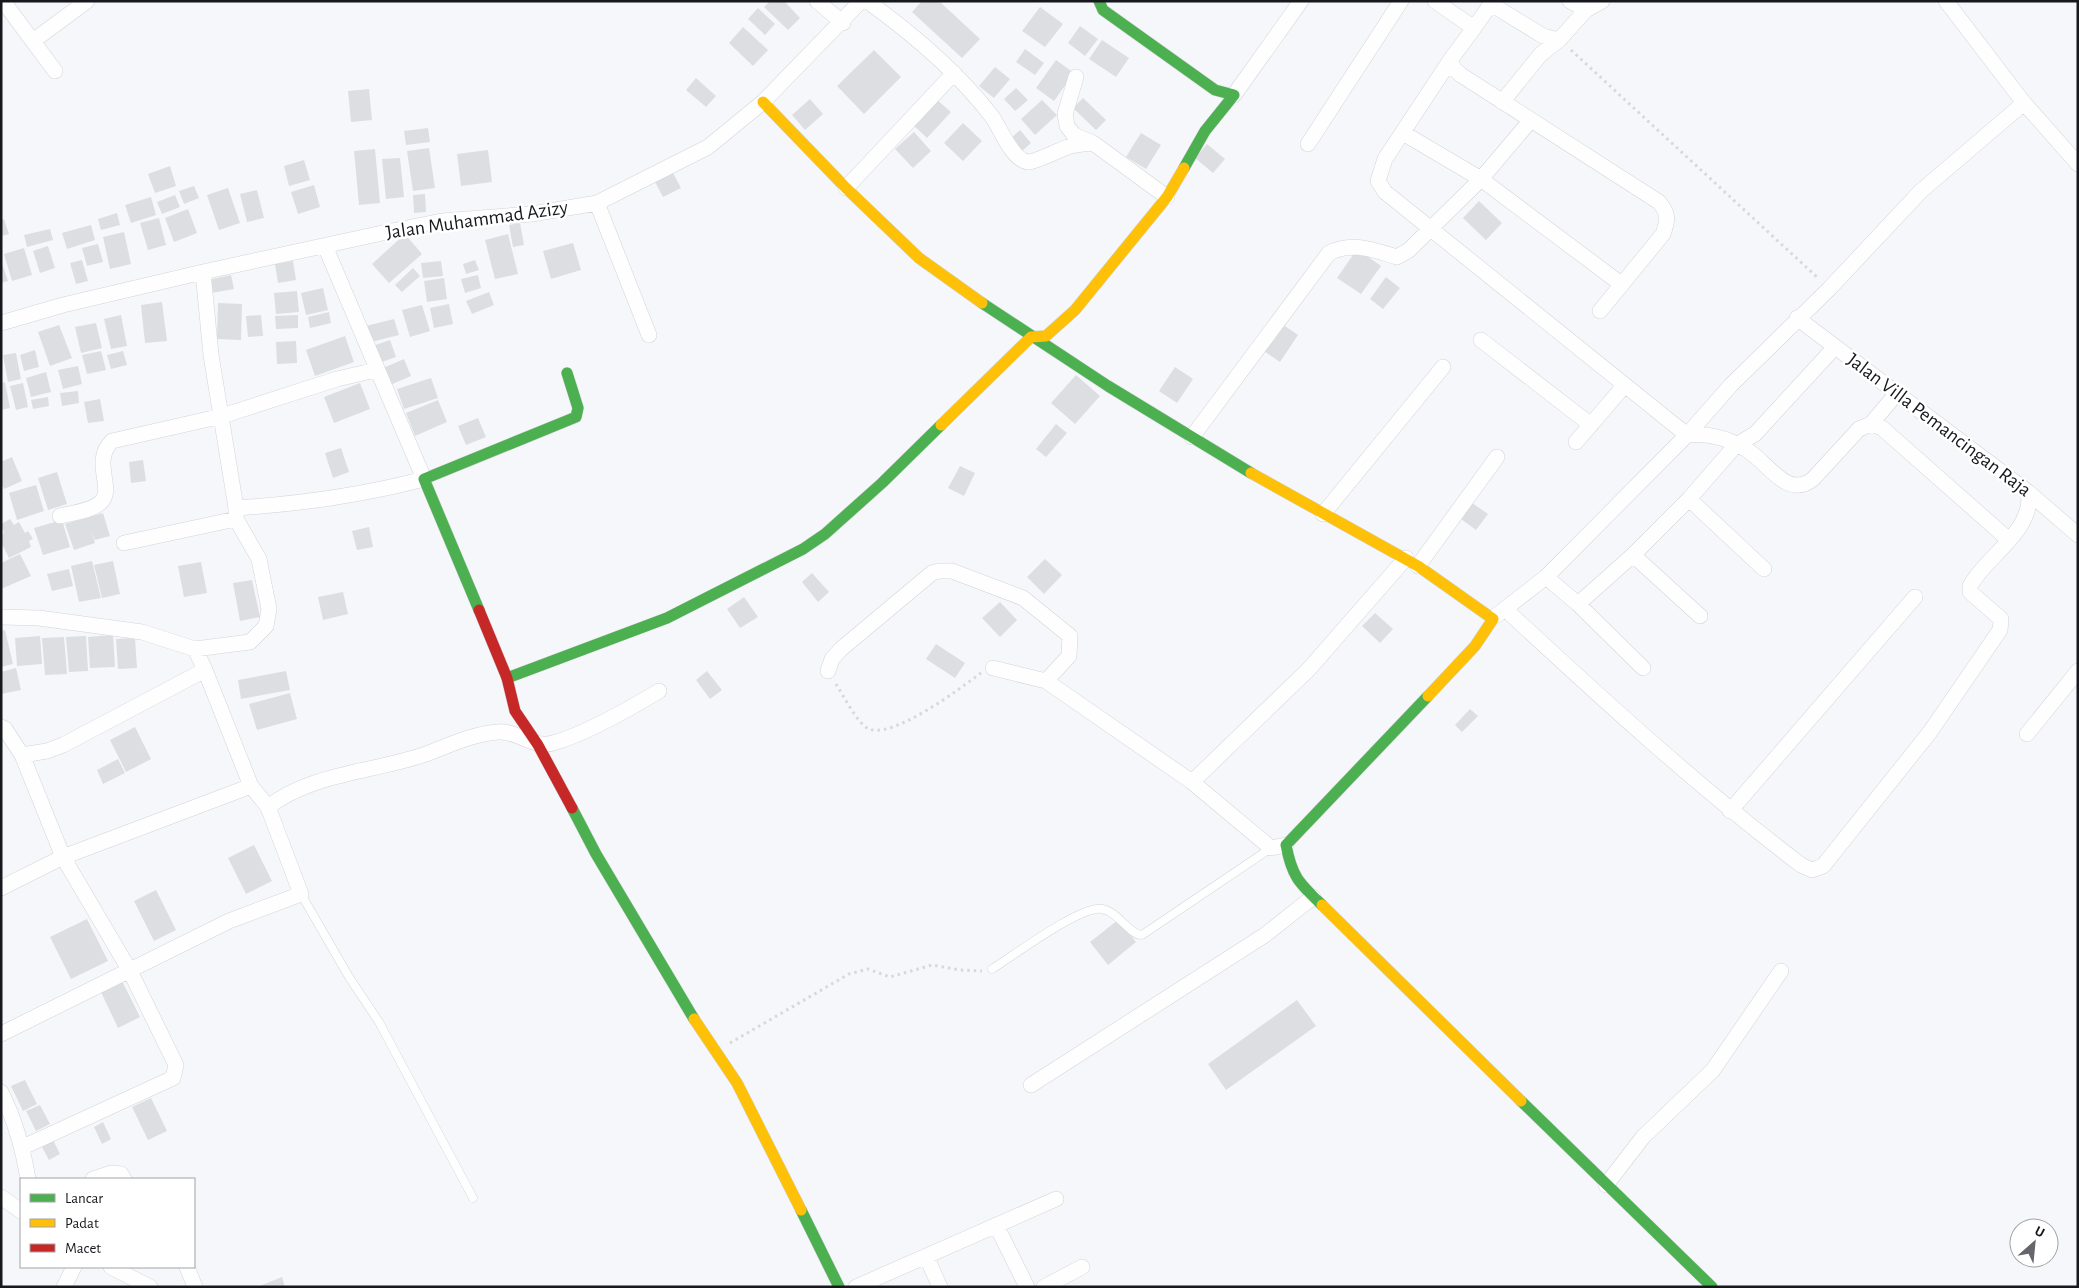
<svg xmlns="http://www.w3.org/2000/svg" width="2079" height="1288" font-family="'Alegreya Sans',sans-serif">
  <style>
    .building { fill: #dddee2 }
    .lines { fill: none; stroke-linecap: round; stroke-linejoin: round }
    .lane-casing { stroke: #d2d4d8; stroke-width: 9 }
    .street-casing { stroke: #d2d4d8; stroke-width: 16 }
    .fast-casing { stroke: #d2d4d8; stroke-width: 12 }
    .slow-casing { stroke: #d2d4d8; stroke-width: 12 }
    .jam-casing { stroke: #d2d4d8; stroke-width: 12 }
    .path { stroke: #d7d8d9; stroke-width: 3; stroke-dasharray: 2.5 4; stroke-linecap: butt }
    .lane { stroke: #fefefe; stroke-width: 8 }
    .street { stroke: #fefefe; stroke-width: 15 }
    .fast { stroke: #4caf50; stroke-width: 11 }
    .slow { stroke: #ffc107; stroke-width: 11 }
    .jam { stroke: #c62828; stroke-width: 11 }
    .labels { text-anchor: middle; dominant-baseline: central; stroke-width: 5; stroke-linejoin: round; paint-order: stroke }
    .street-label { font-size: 20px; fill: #17181d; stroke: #fff }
  </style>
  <rect width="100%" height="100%" fill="#f6f7fb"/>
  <path class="building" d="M770,1H784L800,18L788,30L764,7Z
    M922,1H939L980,39L962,58L912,12Z
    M1040,7L1063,24L1045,47L1022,31Z
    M758,8L775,24L765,35L748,19Z
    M1080,26L1098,39L1085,56L1068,43Z
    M743,27L768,50L753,66L729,43Z
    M1102,40L1129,58L1116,77L1089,59Z
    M1025,49L1044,63L1035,75L1016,62Z
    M874,50L901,77L864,114L837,86Z
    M1056,60L1074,73L1054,101L1036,88Z
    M995,67L1010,79L994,98L979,86Z
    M696,78L716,96L706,107L686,90Z
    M1016,88L1028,100L1015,111L1004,99Z
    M369,89L372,120L351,122L348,91Z
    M1083,98L1106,120L1096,130L1073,108Z
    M810,99L823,114L805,130L792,115Z
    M936,99L951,112L927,138L912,124Z
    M1042,100L1057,115L1035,135L1021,119Z
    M963,123L982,141L963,161L944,143Z
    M428,128L430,142L406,145L404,131Z
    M1020,130L1031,143L1020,153L1009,140Z
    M914,132L931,151L913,168L895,149Z
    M1141,133L1161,145L1146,169L1126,157Z
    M1207,144L1225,159L1213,173L1195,158Z
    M429,148L435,188L413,191L407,151Z
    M375,149L380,203L359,205L354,151Z
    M488,150L492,182L461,186L457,154Z
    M400,158L404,197L386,199L382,159Z
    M304,160L310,180L289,186L284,166Z
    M170,166L176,186L155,193L148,174Z
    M673,173L681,188L663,197L655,182Z
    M314,185L320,207L298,214L291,192Z
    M194,186L199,198L184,204L179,191Z
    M228,188L240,223L219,230L207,195Z
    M257,190L264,218L247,222L240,194Z
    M425,194L426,212L414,213L413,195Z
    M175,195L180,207L162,214L157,202Z
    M151,197L156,215L131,223L125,205Z
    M1479,201L1502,223L1486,240L1463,218Z
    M188,209L197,233L174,242L165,218Z
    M117,213L120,225L101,230L98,219Z
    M159,218L166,245L148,250L140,223Z
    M4,219L9,234L1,236V220Z
    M520,223L524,245L513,247L509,225Z
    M91,225L95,240L67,249L62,233Z
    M50,229L53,240L27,247L24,235Z
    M124,232L131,264L110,269L103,237Z
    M405,234L422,254L389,283L372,264Z
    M508,234L518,274L495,279L485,240Z
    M573,243L581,270L551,279L543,251Z
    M98,244L103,262L87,266L82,248Z
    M48,246L55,268L40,273L33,251Z
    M24,248L32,275L12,281L4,254Z
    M1357,249L1381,266L1361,294L1337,278Z
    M1,260L8,281L1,283Z
    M82,260L88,281L76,284L70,263Z
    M475,260L479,270L466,274L463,264Z
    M293,261L296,280L278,283L275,264Z
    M441,261L443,276L423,278L421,263Z
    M413,268L420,276L402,292L395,285Z
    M231,275L234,289L211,293L208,280Z
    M478,275L481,288L465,293L461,279Z
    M1386,277L1400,288L1383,309L1370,299Z
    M444,278L447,299L427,302L424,281Z
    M323,288L328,310L306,315L301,293Z
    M297,291L299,312L276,314L274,293Z
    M489,292L494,305L472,314L466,301Z
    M162,302L167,341L145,343L141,305Z
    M218,303L242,304L241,340L217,339Z
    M449,304L453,324L434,328L430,308Z
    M422,305L430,331L410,337L402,310Z
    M329,312L331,323L310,328L308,317Z
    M121,315L127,346L111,349L104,319Z
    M261,315L263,336L248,337L246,316Z
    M298,315V328L276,329L275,316Z
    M394,319L399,335L371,342L366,326Z
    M96,323L102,348L81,353L75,327Z
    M1282,324L1298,335L1280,362L1264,351Z
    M59,325L72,358L50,366L38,332Z
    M345,336L354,362L315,376L306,350Z
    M390,340L396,357L376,364L370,347Z
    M296,341L297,363L277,364L276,342Z
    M35,350L39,367L24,371L20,355Z
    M101,351L106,370L87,374L82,355Z
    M123,351L127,365L111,369L107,355Z
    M16,353L21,379L8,382L3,355Z
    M404,359L411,376L390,385L383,368Z
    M78,366L82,384L63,389L58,370Z
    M1175,367L1193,379L1177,403L1159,391Z
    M46,372L51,392L31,397L26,378Z
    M1076,375L1100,396L1075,424L1051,403Z
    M431,378L438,398L404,409L397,389Z
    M5,382L10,408L1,410V383Z
    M23,383L28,407L16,410L10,386Z
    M360,383L370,409L334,423L324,397Z
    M78,391L79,403L62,406L60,393Z
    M48,397L49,406L33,409L31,400Z
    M100,399L104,421L88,423L84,402Z
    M438,400L447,422L415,436L406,413Z
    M478,418L486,437L466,445L458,426Z
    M1056,424L1067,433L1046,457L1036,449Z
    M341,448L349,472L333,478L325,453Z
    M12,457L22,481L4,489L1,484V462Z
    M143,460L146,481L131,483L129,462Z
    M960,466L975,473L964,496L948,488Z
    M57,472L67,504L48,510L38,478Z
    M36,485L44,511L17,520L9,493Z
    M1472,503L1488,514L1476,530L1461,519Z
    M103,513L110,536L95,540L92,533L95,543L74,550L65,524Z
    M10,519L14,525L19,522L25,533L28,531L33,539L29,541L31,547L9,558L1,542V535L4,533L1,524Z
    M62,520L70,547L43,555L34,528Z
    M369,527L373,547L357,550L352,531Z
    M20,554L31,576L1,589V563Z
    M1045,559L1062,575L1044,594L1027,577Z
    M92,561L101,598L79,602L71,566Z
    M113,561L120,594L102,598L94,565Z
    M201,562L207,593L184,597L178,566Z
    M69,569L73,586L52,591L47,574Z
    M812,573L829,592L818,602L802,582Z
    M252,580L260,617L240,621L233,583Z
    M343,592L348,614L323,620L318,597Z
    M744,597L758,617L740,628L727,609Z
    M1000,602L1017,620L1000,637L982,618Z
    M1375,613L1393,629L1380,643L1362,626Z
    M5,630L13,664L1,667V631Z
    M113,635L115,667L90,668L88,637Z
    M40,636L42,664L17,666L15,638Z
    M86,636L88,671L69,672L66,637Z
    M64,637L67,674L45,675L42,638Z
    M135,638L137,668L118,669L116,639Z
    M936,644L965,663L955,678L926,659Z
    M16,668L21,690L1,694V672Z
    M286,671L290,690L241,699L238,680Z
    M707,671L722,690L710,699L696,680Z
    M290,693L297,719L257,730L249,704Z
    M1470,709L1478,716L1462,732L1455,725Z
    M135,727L151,759L126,772L110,740Z
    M118,759L125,773L103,784L97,770Z
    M254,845L272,881L246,894L228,858Z
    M156,890L176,930L154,941L134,901Z
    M87,919L108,961L71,979L50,937Z
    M1118,920L1136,942L1108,965L1090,942Z
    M121,979L140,1017L118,1028L100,990Z
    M1297,1000L1316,1026L1226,1090L1208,1064Z
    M25,1080L37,1104L23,1111L11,1086Z
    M151,1098L167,1131L148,1140L132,1107Z
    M40,1105L50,1124L36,1131L26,1111Z
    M103,1122L111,1139L102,1144L94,1127Z
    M53,1140L60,1154L49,1160L41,1145Z
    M282,1277L285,1287H257Z"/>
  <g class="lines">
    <g class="lane-casing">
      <path id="lane" d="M301,894L349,977L379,1022L473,1198
        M992,969C1013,956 1081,905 1102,909C1119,912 1129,935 1142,935L1271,848"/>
    </g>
    <g class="street-casing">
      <path id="street" d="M3,1L55,71
        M817,1L843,23
        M867,1C913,34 958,72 993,118C1000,128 1012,160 1028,162C1036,162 1060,149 1071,146C1078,144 1086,144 1093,143
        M1435,1L1474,28L1451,59L1453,68L1461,75L1659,202C1669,214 1668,220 1663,234L1600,311
        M1570,1L1586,10L1602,1
        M1946,1L2024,103L2078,164
        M1491,4L1543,36L1559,40
        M1474,28L1493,1
        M33,41L87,1
        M1451,59L1385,159L1378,181L1385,192L1687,435C1709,433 1731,439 1750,452C1769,465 1788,499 1813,479L1859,429L1871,424L1882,428L2009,540
        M1076,77L1065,114L1067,126L1074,135L1093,143L1167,197
        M1234,95L1301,1
        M1502,102L1541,54L1559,40L1586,10
        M1403,133L1481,179L1621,284
        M1308,144L1401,1
        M846,188L954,73
        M597,203L649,335
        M203,272L211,355L236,508
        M1797,318L2028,492L2078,535
        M1,323L63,305L203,272L387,232L442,221L532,214L597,203L708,147L763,102L861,1
        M1481,340L1591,425
        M1871,424L1897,393
        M1192,437L1329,253C1352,241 1373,250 1397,257L1409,250L1481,179L1531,120
        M1576,442L1624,386
        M1689,499L1764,569
        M1323,514L1443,367
        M60,516C72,513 92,511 101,502C115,488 91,462 112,441L222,416L337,379L376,370
        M124,543L236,519
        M1633,555L1700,616
        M1418,566L1497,457
        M1546,577L1578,604L1643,668
        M1578,604L1633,555L1689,499L1736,445L1755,434L1835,347
        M1505,609C1601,698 1697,786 1801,865L1812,870L1823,866L1930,732L2000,630L2001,619L1970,592V586C1985,557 2036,529 2028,492
        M1497,615L1546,577L1687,435L1731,385L1829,289L1921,191L2024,103
        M1,617L39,618L142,632L195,649L250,642L266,626L269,609L259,559L236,519V508C299,504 363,495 424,479L325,246
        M828,671L832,659L841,649L932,573L939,571H952L1023,598L1070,636L1069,656L1046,681L993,668
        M1046,681L1192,782L1271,848L1286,845
        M1,727L5,729L22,755L47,751L63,745L205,670L195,649
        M2027,734L2078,671
        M22,755L63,857L130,971L176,1065L173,1078L23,1147
        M1192,782L1309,669L1406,558
        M268,807C312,773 374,772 426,754C450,745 472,734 498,732C517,730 533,749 553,743C586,734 629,709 659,691
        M1730,811L1915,597
        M1,888L63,857L251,786
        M1,1034L229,921L301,894L268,807L251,786L205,670
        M1031,1085L1265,935L1313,897
        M1,1092C15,1120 23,1148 28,1179
        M93,1179L111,1173L121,1174L124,1179
        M1606,1185L1643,1137L1713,1070L1781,971
        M1,1197L21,1211
        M996,1225L1027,1287
        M926,1256L940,1287
        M111,1267L150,1287
        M187,1267L195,1287
        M64,1287L74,1267
        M856,1287L1056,1199
        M1044,1287L1082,1267"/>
    </g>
    <g class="fast-casing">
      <path id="fast" d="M1099,1L1103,10L1215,90L1234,95L1205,131L1184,168
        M982,303L1108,386L1251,473
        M479,610L424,479L576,417L578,408L567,373
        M507,678L667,618L803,549L825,534L882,483L941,425
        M572,808L596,854L694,1019
        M1322,905C1299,883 1292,877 1286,845L1428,696
        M1521,1101L1712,1287
        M801,1210L839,1287"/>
    </g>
    <g class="slow-casing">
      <path id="slow" d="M763,102L846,188L919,258L982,303
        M941,425L1031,337L1046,336L1075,310L1167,197L1184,168
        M1251,473L1418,566L1493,619L1475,646L1428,696
        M1322,905L1521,1101
        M694,1019L737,1083L801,1210"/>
    </g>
    <g class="jam-casing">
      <path id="jam" d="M479,610L507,678L515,711L538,745L572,808"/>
    </g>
    <path class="path" d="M1571,50L1818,278
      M836,684C843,695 857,722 867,728C890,742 962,687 981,673
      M730,1043L849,974L868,969L890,977L932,965L960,970L982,971"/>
    <use href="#lane" class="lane"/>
    <use href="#street" class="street"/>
    <use href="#fast" class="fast"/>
    <use href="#slow" class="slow"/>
    <use href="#jam" class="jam"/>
  </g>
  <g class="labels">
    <g class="street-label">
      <text transform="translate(477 220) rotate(-8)">Jalan Muhammad Azizy</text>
      <text transform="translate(1939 425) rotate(37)">Jalan Villa Pemancingan Raja</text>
    </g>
  </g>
  <rect width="2079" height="1288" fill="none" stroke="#17181d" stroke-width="5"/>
  <rect x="20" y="1178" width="175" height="90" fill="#ffffff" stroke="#a2a3a5"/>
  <rect x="30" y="1194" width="25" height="8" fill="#4caf50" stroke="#a2a3a5"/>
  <text x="65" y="1203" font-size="15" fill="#17181d">Lancar</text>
  <rect x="30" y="1219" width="25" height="8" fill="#ffc107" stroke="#a2a3a5"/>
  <text x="65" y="1228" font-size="15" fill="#17181d">Padat</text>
  <rect x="30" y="1244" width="25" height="8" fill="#c62828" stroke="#a2a3a5"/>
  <text x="65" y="1253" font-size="15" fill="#17181d">Macet</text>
  <g transform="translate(2034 1243) rotate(27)"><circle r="24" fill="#ffffff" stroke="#a2a3a5"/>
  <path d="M0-4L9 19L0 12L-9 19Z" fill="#65666b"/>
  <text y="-8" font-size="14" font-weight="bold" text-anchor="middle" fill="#17181d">U</text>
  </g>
</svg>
